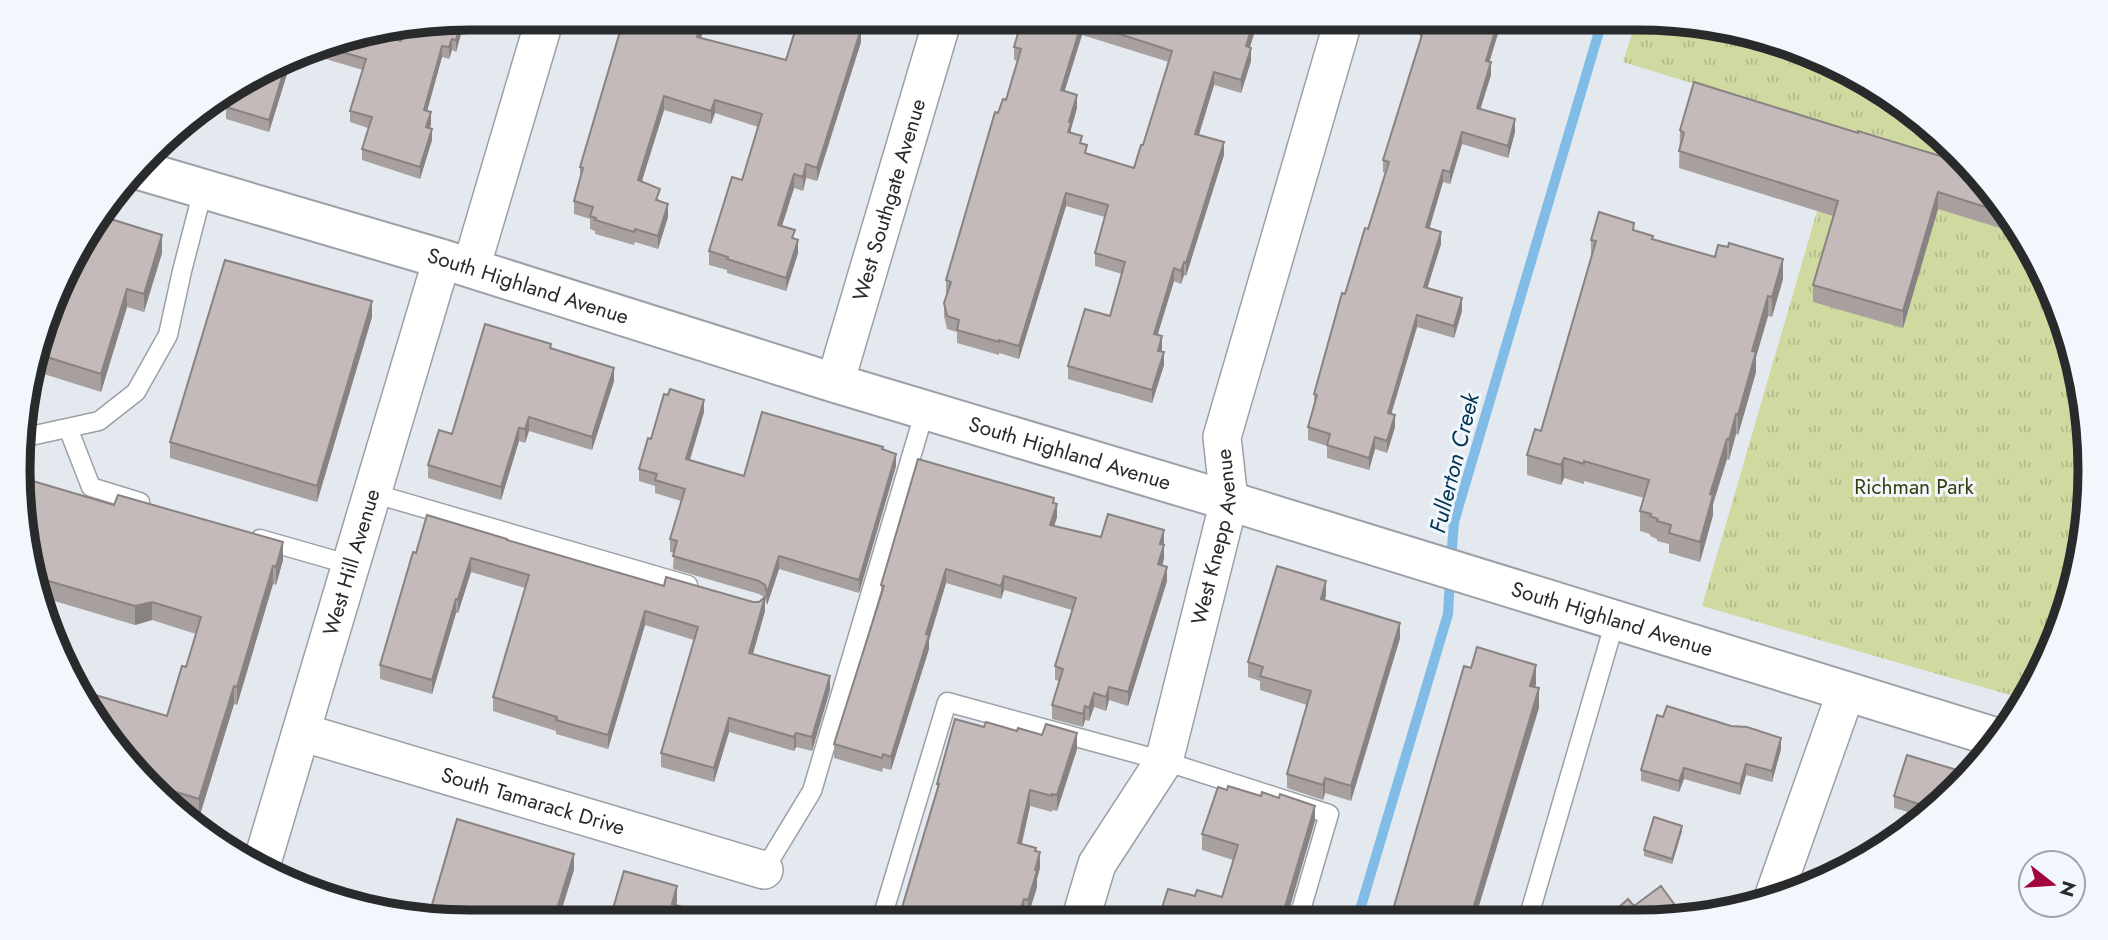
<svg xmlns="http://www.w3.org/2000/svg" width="2108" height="940" font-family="Jost,sans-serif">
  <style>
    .park { fill: url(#park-tufts) }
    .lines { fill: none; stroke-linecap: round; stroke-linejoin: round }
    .stream { stroke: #81bce6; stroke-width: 10 }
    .lane-casing { stroke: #9ba0a7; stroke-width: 21 }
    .street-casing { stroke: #9ba0a7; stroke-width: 40 }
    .secondary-casing { stroke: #9ba0a7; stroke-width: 42 }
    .lane { stroke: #fff; stroke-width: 18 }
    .street { stroke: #fff; stroke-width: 37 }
    .secondary { stroke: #fff; stroke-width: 38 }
    .wall { fill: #a8a09f; fill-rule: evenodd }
    .shaded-wall { fill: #888282 }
    .building { fill: #c3bab9; stroke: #888282; stroke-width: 2; fill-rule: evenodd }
    .labels { text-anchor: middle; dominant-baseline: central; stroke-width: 6; stroke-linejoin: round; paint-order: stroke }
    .street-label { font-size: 21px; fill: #282a2c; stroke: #f1f7fd }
    .park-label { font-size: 21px; fill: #373c0a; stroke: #f1f7fd }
    .water-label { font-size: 23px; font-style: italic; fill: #033551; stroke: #f1f7fd }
    .rim { fill: none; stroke: #282a2c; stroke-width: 9 }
  </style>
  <defs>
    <pattern id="park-tufts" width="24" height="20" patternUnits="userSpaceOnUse" patternTransform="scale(1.75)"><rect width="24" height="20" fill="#cfd9a0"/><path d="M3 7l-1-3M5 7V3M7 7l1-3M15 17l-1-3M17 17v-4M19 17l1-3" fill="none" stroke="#b2ba8a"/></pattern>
  </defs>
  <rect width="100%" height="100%" fill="#e4e9f0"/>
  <path class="park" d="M1637,18L1811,52L1958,150L2056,296L2090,470L2056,643L2024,699L1702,606L1841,129L1623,62Z"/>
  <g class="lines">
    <path class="stream" d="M1451,561L1454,522L1603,18
      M1357,920L1448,614L1450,576"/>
    <g class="lane-casing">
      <path id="lane" d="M68,428L91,487L140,502
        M26,437L99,421L136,392L168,335L182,271L203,190
        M372,493L688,585
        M260,539L351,565
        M764,870L812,791L925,410
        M1528,919L1615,621
        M881,921L947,702L1164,761L1329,814L1298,920"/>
    </g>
    <g class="street-casing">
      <g id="street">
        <path d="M471,268L545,18"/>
        <path id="s1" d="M835,383L943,18"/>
        <path id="s2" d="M301,732L764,870"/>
        <path id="s3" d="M261,866L442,259"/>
        <path d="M1773,898L1846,692"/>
        <path id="s4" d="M1080,921L1097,864L1164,761L1229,501L1222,437L1344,18"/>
      </g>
    </g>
    <g class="secondary-casing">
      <g id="secondary">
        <path id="s5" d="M139,170L442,259L835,383L1229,501L2001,739"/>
      </g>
    </g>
    <use href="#lane" class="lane"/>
    <use href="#street" class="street"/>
    <use href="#secondary" class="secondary"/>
  </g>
  <path class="wall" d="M624,18H707L701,38L786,60L834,21L861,42L817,181L806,178L803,191L794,188L782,226L795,239L798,253L786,291L727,273V270L709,265V251L742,180L758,127L715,113L711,124L664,110L641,182L660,201L668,217L658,249L635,242L634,245L595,234V231L590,229V219L574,214V201L580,180V167Z
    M1030,18H1259L1250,47L1251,61L1241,93L1214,85L1199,135L1224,155L1186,276L1184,275L1181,284L1174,281L1157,335L1162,349V352L1164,365L1152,403L1068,379V366L1110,316L1122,274L1095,266V253L1105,217L1066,206L1019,359L999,353V355L957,343V332L947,329L944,316V303L947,293H946V280L998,113L1006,100L1018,61L1014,60V47L1029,22ZM1082,35L1169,62L1143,145L1134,168L1087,154L1082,144L1071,133V129L1077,108L1064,91Z
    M1424,18H1524L1520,33L1500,27L1489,62L1491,75L1480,109L1515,132L1508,158L1462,144L1450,184L1443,182L1429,228L1441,244L1427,288L1462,311L1454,338L1417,327L1391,414L1395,427L1387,453L1375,449L1369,470L1327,458V446L1308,440V427L1314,407V394L1345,294L1368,229L1386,173L1383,172V160L1420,41V34Z
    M463,19V27L456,52L452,50L449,59L442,57L427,111L431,124L430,128L432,140L420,179L362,160V149L368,128L350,122V111L363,70L305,53L324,42L401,41Z
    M291,61L269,132L226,119V107L216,104Z
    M1680,130L1858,133L1967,164L2013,232L1938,209L1903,328L1813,302V285L1833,216L1679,168Z
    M1634,230L1653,240L1783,279L1772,317L1768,316L1756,357V372L1738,435L1736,434L1729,460L1727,459L1713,504V515L1700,562L1669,553V544L1657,541V539L1650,536V534L1640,531V511L1644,498L1584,481V484L1564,478L1561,485L1527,475V455L1541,431L1591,259V240Z
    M78,244L162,253L144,312L127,307L101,392L31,370Z
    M372,317L317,502L170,458V442Z
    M551,349L614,381L592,450L529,431L525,443L519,441L501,500L428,478V465L452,434Z
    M704,412L690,460L744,476L883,449L896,466L859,593L779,569L767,605L765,600V611L753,654L830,690L812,751L796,747L794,751L729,732L714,782L661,767V753L694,640L645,625L608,749L556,734V731L493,711V697L525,588L471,572L458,613H456L432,694L380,679V665L416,553L507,540L664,586L753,602H759L765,598L759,594L673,569L674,553L670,552V539L681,501L655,493V486L639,481V469L651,439Z
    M1054,503L1057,517L1054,526L1101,537L1164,530V559L1162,565L1167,581L1128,706L1109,700L1106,711L1094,707L1089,721L1085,720L1083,727L1052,719V705L1059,681L1055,680V666L1072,610L1004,590L1001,599L946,583L929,640V649L891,770L883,768L882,772L834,758V744L881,595V585Z
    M26,558L283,560L276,585L273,584L237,705L234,704L199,818L170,809L78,696L167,716L186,667L196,634L152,620L135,625L41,597Z
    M1326,595L1325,600L1400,638L1351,801L1325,793L1323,800L1287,788V774L1307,705L1260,690V681L1248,677V662Z
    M984,727L1077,749L1057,811L1052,810V812L1030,806L1022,844L1036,851L1040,868L1037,879V887L1028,916L1024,915L937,791V784Z
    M1781,749L1772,782L1746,775L1740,795L1684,779L1679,792L1641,781V770Z
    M1967,775L1925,817L1894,808V796Z
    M1315,821L1286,920H1158L1195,896L1222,897L1233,860L1202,850V834Z
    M1682,831L1672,864L1644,856V850Z"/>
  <path class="shaded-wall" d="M703,18H707L697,50V37Z
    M1255,18H1259L1246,59V46Z
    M1499,18L1500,27L1486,73V61Z
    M1521,18H1524L1520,33V21Z
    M462,19H463V27L456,52V40Z
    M1082,22V35L1061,103V90Z
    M861,29V42L817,181V168Z
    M452,39V50L449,59V47Z
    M442,46V57L424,122V110Z
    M1251,48V61L1241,93V80Z
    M291,61L269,132V120L286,64Z
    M1491,62V75L1477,120V108Z
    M1214,72V85L1195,147V134Z
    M1077,95V108L1071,129V136L1068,132L1069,122Z
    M664,96V110L638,194V180Z
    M715,100V113L711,124V111Z
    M431,112V124L426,138V127Z
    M1515,119V132L1508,158V146Z
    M432,129V140L420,179V167Z
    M1462,132V144L1450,184V172Z
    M1224,142V155L1186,276V263Z
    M806,164V178L803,191V177Z
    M1443,170V182L1426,240V227Z
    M794,174V188L778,238V225Z
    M1938,192V209L1903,328V311Z
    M1066,193V206L1019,359V346Z
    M668,204V217L658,249V236Z
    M1441,232V244L1424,299V287Z
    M162,235V253L144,312V294Z
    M798,240V253L786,291V278Z
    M1783,259V279L1772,317V297Z
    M1184,262V275L1181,284V271Z
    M1174,268V281L1154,347V334Z
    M127,289V307L101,392V374Z
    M1768,296V316L1756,357V372L1738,435V415L1752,351Z
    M1462,298V311L1454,338V326Z
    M372,301V317L317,502V486Z
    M1417,315V327L1388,425V413Z
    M1162,336V349L1158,364V351Z
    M1164,352V365L1152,403V390Z
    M614,368V381L592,450V437Z
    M704,400V412L686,472V459Z
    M1736,414V434L1729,460V440Z
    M1395,415V427L1387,453V441Z
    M529,417V431L525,443V429Z
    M519,428V441L501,500V487Z
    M1375,437V449L1369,470V458Z
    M1727,439V459L1713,504V515L1700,562V542L1710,494Z
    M896,454V466L859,593V580Z
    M1564,458V478L1561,485V465Z
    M1057,504V517L1050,539V525Z
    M1164,530V544L1160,558V544Z
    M283,542V560L276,585V567Z
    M1164,545V559L1158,578V564Z
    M779,556V569L767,605V593Z
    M471,558V572L458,613V599Z
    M273,566V584L237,705V687Z
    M1167,567V581L1128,706V692Z
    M946,569V583L929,640V649L891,770V757L926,634Z
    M1004,576V590L1001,599V586Z
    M1326,581V595L1321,613V599Z
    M765,597V611L749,667V653Z
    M456,599V613L432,694V680Z
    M152,602V620L135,625V606Z
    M645,611V625L608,749V735Z
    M1400,623V638L1351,801V786Z
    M1536,665V684L1530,705V686Z
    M830,676V690L812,751V737Z
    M234,686V704L199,818V799Z
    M1109,687V700L1106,711V697Z
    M1539,688V708L1475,919H1470Z
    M1094,693V707L1089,721V708Z
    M1085,706V720L1083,727V714Z
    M729,718V732L714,782V768Z
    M796,733V747L794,751V737Z
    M1077,733V749L1057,811V795Z
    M1781,738V749L1772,782V771Z
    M1746,764V775L1740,795V784Z
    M1684,768V779L1679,792V781Z
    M1325,778V793L1323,800V785Z
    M1030,790V806L1018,859V843Z
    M1315,806V821L1286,920H1281Z
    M1682,826V831L1672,864V859Z
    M1040,852V868L1037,879V887L1028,916V900Z
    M574,854V870L558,922H553Z
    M677,886V902L672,920V904Z
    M1024,899V915L1022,921H1017Z"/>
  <path class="building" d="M624,18H703L697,37L786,60L799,18H830V19L861,29L817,168L806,164L803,177L794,174L778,225L795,230L792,238L798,240L786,278L727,259L728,257L709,251L732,177L742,180L762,114L715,100L711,111L664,96L638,180L660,189L656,200L668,204L658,236L635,229L634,232L595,220L596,218L590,216L593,207L574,201L583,168L580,167Z
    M1030,18H1255L1246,46L1251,48L1241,80L1214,72L1195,134L1224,142L1186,263L1184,262L1181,271L1174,268L1154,334L1162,336L1158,351L1164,352L1152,390L1068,366L1085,309L1110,316L1125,262L1095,253L1108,205L1066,193L1019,346L999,340V342L957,330L959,320L947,316L944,303L951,282L946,280L995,112L998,113L1003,99L1006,100L1021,49L1014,47L1022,20L1029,22ZM1082,22L1172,51L1143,145H1141L1134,168L1085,153L1087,145L1080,143L1082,136L1068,132L1071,123L1069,122L1077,95L1061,90Z
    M1424,18H1499L1486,61L1491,62L1477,108L1515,119L1508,146L1462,132L1450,172L1443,170L1426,227L1441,232L1424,287L1462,298L1454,326L1417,315L1388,413L1395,415L1387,441L1375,437L1369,458L1327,445L1330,434L1308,427L1317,395L1314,394L1342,293L1345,294L1365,228L1368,229L1389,162L1383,160L1422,35L1420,34Z
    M1508,18H1521L1520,21Z
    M462,19L456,40L452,39L449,47L442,46L424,110L431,112L426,127L432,129L420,167L362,149L372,117L350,111L366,59L318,45L324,42L374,33L401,41L404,28Z
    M286,64L269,120L226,107L229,97Z
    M1694,82L1858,133V131L1967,164L1998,211L1938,192L1903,311L1813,285L1838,201L1679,151L1684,133L1680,130Z
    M1599,212L1634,223L1633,230L1653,236L1652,239L1715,257L1718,245L1728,247L1729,243L1783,259L1772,297L1768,296L1752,351L1756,352L1738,415L1736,414L1729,440L1727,439L1710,494L1713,495L1700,542L1669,533L1671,525L1657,521L1658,519L1650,516L1651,514L1640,511L1649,480L1584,461V464L1564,458L1561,465L1527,455L1535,429L1541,431L1596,241L1591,240Z
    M101,216L162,235L144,294L127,289L101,374L37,354L78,244Z
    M225,260L372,301L317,486L170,442Z
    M485,324L551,344L550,348L614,368L592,437L529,417L525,429L519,428L501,487L428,465L439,430L452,434Z
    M670,389L704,400L686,459L744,476L762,412L883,447L882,449L896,454L859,580L779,556L767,593L765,585L759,581L673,556L677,541L670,539L685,489L655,480L657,474L639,469L648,438L651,439L664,394L668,395Z
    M918,459L1054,498L1053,503L1057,504L1050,525L1101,537L1108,514L1164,530L1160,544L1164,545L1158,564L1167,567L1128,692L1109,687L1106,697L1094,693L1089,708L1085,706L1083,714L1052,705L1063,669L1055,666L1076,598L1004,576L1001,586L946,569L926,634L929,635L891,757L883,754L882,758L834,744L884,586L881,585Z
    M26,479L114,505L118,495L283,542L276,567L273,566L237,687L234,686L199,799L150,784L78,696L75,689L167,716L182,666L186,667L201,617L152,602L135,606L38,578L36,584L26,558Z
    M427,515L507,539V540L664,586L666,577L753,602H759L765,597L749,653L830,676L812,737L796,733L794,737L729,718L714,768L661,753L698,627L645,611L608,735L556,720L557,717L493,697L529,575L471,558L458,599H456L432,680L380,665L413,552L416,553Z
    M1277,566L1326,581L1321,599L1400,623L1351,786L1325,778L1323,785L1287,774L1311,691L1260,676L1263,667L1248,662Z
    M1477,647L1536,665L1530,686L1539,688L1470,919L1390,920L1464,666L1471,668Z
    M1667,706L1731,726L1747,727L1781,738L1772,771L1746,764L1740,784L1684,768L1679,781L1641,770L1657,715L1663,717Z
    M955,719L984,727L986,722L1017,731L1018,728L1042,735L1046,724L1077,733L1057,795L1052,794V796L1030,790L1018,843L1036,848L1035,851L1040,852L1035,870L1037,871L1028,900L1024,899L1017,921H898L939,784H937Z
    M1907,755L1967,773V776L1934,809L1894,796Z
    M1228,786L1261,796L1262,792L1279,798L1280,794L1315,806L1281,920H1158L1168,889L1195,896L1197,890L1222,897L1238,845L1202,834L1218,787L1227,790Z
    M1654,817L1682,826L1672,859L1644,850Z
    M457,819L574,854L553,922H470L429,915Z
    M624,871L677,886L672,904L728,920L727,922H609Z
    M1661,886L1682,915L1678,919H1599L1604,915L1607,918L1628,899L1634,906Z
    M827,916L846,921H825Z"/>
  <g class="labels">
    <g class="street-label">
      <text stroke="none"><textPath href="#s1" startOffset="191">West Southgate Avenue</textPath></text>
      <text stroke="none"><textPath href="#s5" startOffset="406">South Highland Avenue</textPath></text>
      <text stroke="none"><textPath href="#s5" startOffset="973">South Highland Avenue</textPath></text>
      <text stroke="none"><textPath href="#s4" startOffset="413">West Knepp Avenue</textPath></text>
      <text stroke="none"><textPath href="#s3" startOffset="317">West Hill Avenue</textPath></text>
      <text stroke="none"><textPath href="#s5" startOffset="1540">South Highland Avenue</textPath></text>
      <text stroke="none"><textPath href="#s2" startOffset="242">South Tamarack Drive</textPath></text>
    </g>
    <g class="park-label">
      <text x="1914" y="487">Richman Park</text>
    </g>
    <g class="water-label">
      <text transform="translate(1454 463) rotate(-76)">Fullerton Creek</text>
    </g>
  </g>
  <path d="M0 0H2108V940H0ZM470 30H1638A440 440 0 0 1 2078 470V470A440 440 0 0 1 1638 910H470A440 440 0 0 1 30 470V470A440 440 0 0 1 470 30Z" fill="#f1f7fd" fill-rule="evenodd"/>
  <path class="rim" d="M470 30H1638A440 440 0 0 1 2078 470V470A440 440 0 0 1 1638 910H470A440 440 0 0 1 30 470V470A440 440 0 0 1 470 30Z"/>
  <g transform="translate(2052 884) rotate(107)"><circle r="33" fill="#f1f7fd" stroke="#a1a5a9" stroke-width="2"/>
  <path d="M0-5L12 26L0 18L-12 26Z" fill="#a2043d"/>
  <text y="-10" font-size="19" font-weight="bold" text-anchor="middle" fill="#282a2c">N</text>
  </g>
</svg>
